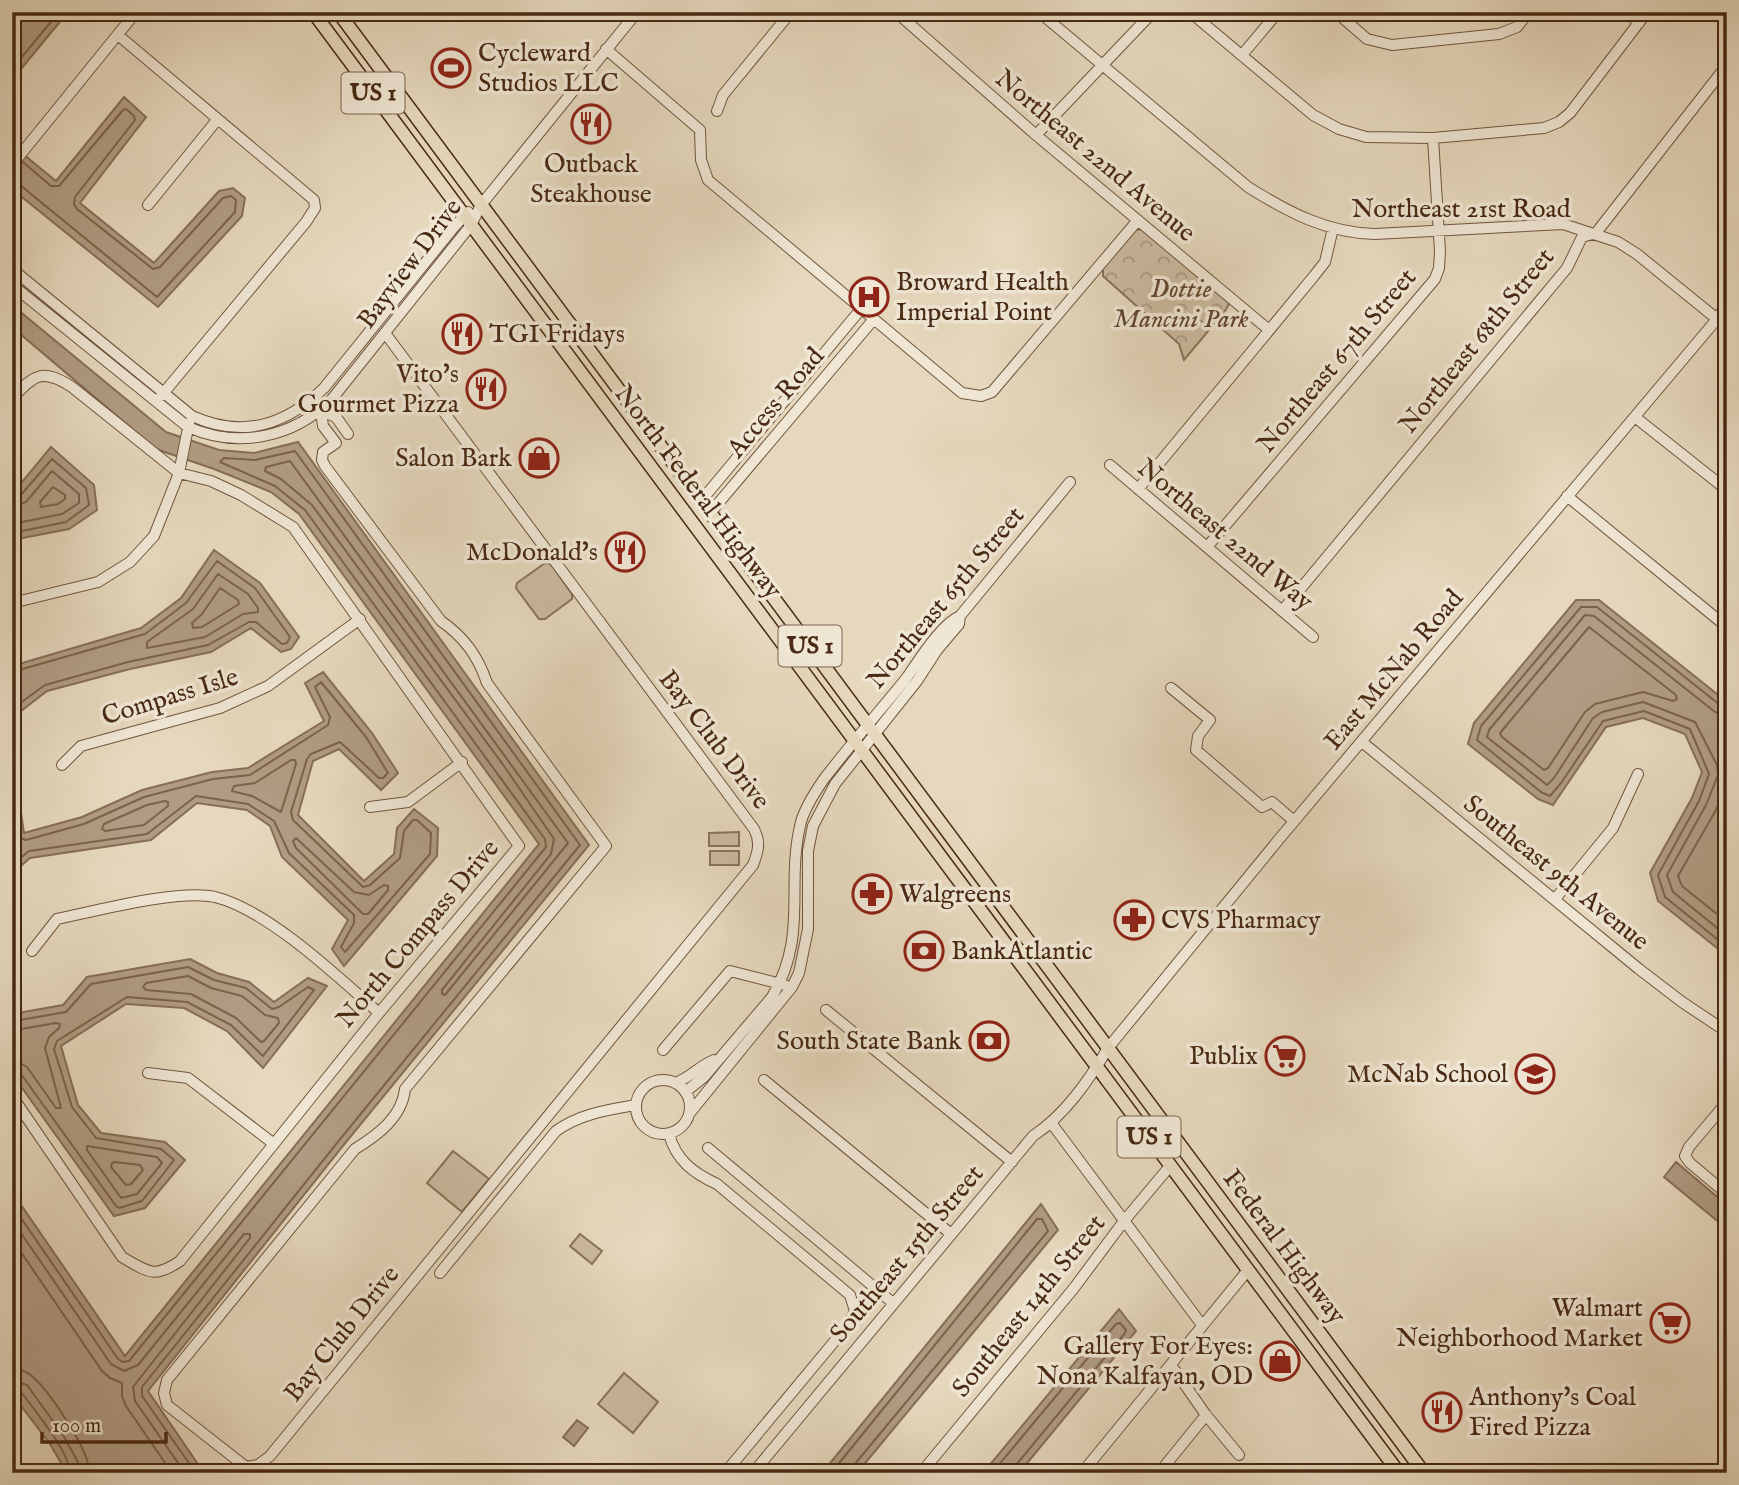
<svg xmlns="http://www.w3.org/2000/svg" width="1739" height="1485" font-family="'IM FELL English',serif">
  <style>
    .forest { fill: url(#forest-crowns); stroke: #8a7259; stroke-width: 2 }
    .pitch { fill: #cbbaa0; stroke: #8a7259; stroke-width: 2 }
    .water { fill: #b09c83; stroke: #866e56; stroke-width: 2 }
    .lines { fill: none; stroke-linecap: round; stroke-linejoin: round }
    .shore { stroke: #7c624a; stroke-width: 2 }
    .minor-casing { stroke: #70553d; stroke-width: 12 }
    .major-casing { stroke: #482912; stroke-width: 15 }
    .minor { stroke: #efe6d4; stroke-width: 10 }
    .major { stroke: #e6d8bd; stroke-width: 12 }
    .labels { text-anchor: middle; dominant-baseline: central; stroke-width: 7; stroke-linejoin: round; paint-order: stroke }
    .shield { fill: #efe6d4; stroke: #7a624c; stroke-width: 2 }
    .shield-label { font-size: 24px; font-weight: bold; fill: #482912 }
    .poi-label { font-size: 26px; fill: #482912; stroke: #efe6d4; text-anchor: end }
    .street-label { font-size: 26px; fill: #482912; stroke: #efe6d4 }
    .park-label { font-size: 26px; font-style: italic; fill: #62462e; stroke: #efe6d4 }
  </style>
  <defs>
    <pattern id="forest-crowns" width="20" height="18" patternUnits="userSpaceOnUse" patternTransform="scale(1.75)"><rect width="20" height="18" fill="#cbbaa0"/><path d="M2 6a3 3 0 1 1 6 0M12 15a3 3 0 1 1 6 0" fill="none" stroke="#a79781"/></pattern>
  </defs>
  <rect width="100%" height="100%" fill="#e6d8bd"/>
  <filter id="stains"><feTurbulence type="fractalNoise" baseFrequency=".00286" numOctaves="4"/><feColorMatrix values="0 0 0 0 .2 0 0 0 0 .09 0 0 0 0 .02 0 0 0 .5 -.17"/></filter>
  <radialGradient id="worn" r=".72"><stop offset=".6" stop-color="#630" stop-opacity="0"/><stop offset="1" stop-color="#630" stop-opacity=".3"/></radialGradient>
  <path class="forest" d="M1143,229L1230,302L1225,311L1184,360L1179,344L1103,276V268L1135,230Z"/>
  <path class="pitch" d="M545,563L551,564L572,594V599L545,619H539L516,588L517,583Z
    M739,832V846H709V833Z
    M710,851H739V865H710Z
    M453,1151L489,1179L462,1212L427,1183Z
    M580,1234L602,1251L592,1264L570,1246Z
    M624,1373L658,1402L633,1433L598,1404Z"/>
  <path class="water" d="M23,12H68L12,80V25Z
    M124,97L146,117L80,203L154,263L219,191L233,188L245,198L242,216L158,307L12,189V145L56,181Z
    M12,305L166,432L219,450L254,453L298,442L589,845L342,1147L148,1391L204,1473H60L64,1468L50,1444L12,1394V1188L17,1199L125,1356L539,844L299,514L271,492L214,469L156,449L12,327Z
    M51,447L94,485L97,510L69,529L12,540V494Z
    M214,550L260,583L299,637L291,649L281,652L251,628L211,652L130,669L47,691L12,718V666L141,628L181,598Z
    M1576,600H1599L1727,702V956L1658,901L1650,873L1692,798L1702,772L1685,734L1643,718L1606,727L1553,805L1538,799L1468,744L1474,723Z
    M323,672L372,733L398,773L381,790L339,749L313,761L298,815L364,881L394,854L397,828L414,809L438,828L437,856L344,966L332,949L348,920L282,857L270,826L247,810L197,803L151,840L30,858L12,874V754L24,833L82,817L142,790L212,772L248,768L324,721L305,683Z
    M190,959L217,973L249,982L274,1002L308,978L327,986L263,1068L227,1031L184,1008L126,1004L61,1046L78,1105L101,1133L165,1142L185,1160L145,1208L114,1216L12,1074V1005L18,1013L63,1005L87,977Z
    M1676,1162L1727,1205V1229L1664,1177Z
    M1041,1204L1058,1230L857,1473H822Z
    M1119,1309L1136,1331L1019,1473H983Z
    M577,1420L588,1428L574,1446L563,1437Z"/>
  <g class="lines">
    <path class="shore" d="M12,69L59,12
      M12,184L20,185L157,297L235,212L236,200L231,196L223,198L160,267L153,269L77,209L74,204L75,197L135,120L134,116L126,109L123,110L59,186H51L23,162
      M290,461L568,843L445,995L442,994V990L551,854L554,839L504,766L312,505L281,479L265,471L266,467Z
      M53,487L65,495V499L58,504L41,507L40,502Z
      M12,498L20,496L52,459L86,488L89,505L66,522L12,533
      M12,507L26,502L52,471L79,494V503L62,514L12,524
      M218,574L248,594L258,608V612L243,614L205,637L147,648V642L193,609Z
      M220,588L238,600L239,604L202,627L193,628L192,623L202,614Z
      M1589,627L1676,695L1677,699L1673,701L1643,692L1595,704L1585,712L1548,768L1544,770L1502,737L1500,733Z
      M12,672L145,634L186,603L217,561L255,588L290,637L287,643L282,644L256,622H249L208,645L128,662L45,685L12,709
      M1727,707L1720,705L1597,607H1581L1481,726L1477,740L1541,792L1550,796L1561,783L1603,721L1644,711L1690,729L1709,774L1699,801L1658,875L1665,897L1727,947
      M1727,715L1715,712L1594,616L1585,615L1489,730L1487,737L1547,785L1554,778L1593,718L1602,712L1643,702L1695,722L1717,765L1718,775L1706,805L1667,875L1673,892L1727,936
      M291,760H295L296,764L281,812L252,796L232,791L234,786L255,783Z
      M1727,781L1716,810L1678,876L1682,886L1727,922
      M165,801L168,802V806L144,825L105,831L102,829L104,824L147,805Z
      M12,804C14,817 12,837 26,840L84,824L144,797L213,779L250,775L328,725L330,717L315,687L321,682L366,737L388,773L383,778H379L340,742L311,754L307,759L291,812L293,820L363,887L370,885L400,858L404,831L413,820H417L431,833L430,854L345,952L341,947L354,923V915L289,853L274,821L248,804L196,796L147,834L29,851L12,865
      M296,838L354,892L369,895L384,885L388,886V890L368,914H363L296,848L293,841Z
      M188,976L211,988L242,996L265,1015L278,1018L279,1023L264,1041L261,1042L236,1018L191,994L146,990L143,987L146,983Z
      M12,1017L20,1020L66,1012L91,984L188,967L214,980L246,988L272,1009L279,1007L308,987L314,990L263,1056L231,1025L187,1002L127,997L57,1041L54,1049L72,1107L96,1138L161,1149L174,1160L142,1201L119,1208L116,1206L21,1074L12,1071
      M12,1028L21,1029L56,1023L60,1024L59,1028L49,1037L45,1048L61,1108H56L27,1067L20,1063L12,1062
      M87,1146L157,1157L162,1163L137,1194L121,1198L87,1150Z
      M115,1162L140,1165L143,1170L131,1184L126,1185L111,1167L112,1163Z
      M12,1205L118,1359L123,1362L129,1361L546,847L545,839L305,510L275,486L220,462L224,458L255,460L295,451L580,845L337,1143L142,1387V1396L196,1473
      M12,1220L111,1364L124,1371L138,1365L244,1234H250V1238L133,1387L135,1401L185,1473
      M12,1239L102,1371L110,1378L122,1383V1396L126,1406L172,1473
      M12,1369C20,1369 27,1371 33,1377C49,1391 91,1452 89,1473
      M12,1380L27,1385L63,1435L78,1462V1473
      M12,1389L21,1392C32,1407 73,1456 69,1473
      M831,1473L1037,1219H1042L1048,1231L854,1465L852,1473
      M992,1473L1116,1324L1120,1323L1126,1330L1125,1333L1016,1465L1014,1473"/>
    <g class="minor-casing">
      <path id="minor" d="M896,12L1036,135L1269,330
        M1039,12L1248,187C1288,212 1327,233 1375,234L1563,224L1618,242L1637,254L1717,319
        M1190,12L1313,115L1339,129L1366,137L1433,138L1544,128L1559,122L1570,113L1647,12
        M1336,12L1367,39L1392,45L1499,34L1517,27L1529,12
        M1627,12L1639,23
        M118,35L314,200L315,208L306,222L161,396
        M606,49L700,130L701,160L708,180L962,393L981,396L992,392L1138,220
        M1242,55L1278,12
        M717,111L723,95L791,12
        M1036,135L1153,12
        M12,165L136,12
        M148,205L217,120
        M12,269L192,416C243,439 286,425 324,388L454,227L468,212
        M12,285L188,427C238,449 293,438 332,399L471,225L481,205L637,12
        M12,399C34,374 43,368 72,387L179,473L211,481L241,495L293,527L519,846L379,1013L180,1261C154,1279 148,1272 122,1257L12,1096
        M1635,417L1727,490
        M348,434L336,417L321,411L323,426L336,443L323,452L322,460L325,466L441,621C464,637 478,656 487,683L606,846L405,1089C402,1117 378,1135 355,1149L167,1380L164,1393L167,1405L246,1467L258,1465L270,1456L753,865C758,852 761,842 754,829L385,333
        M1110,465L1313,637
        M1138,489L1314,276L1325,262L1333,228
        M1567,496L1727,627
        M701,501L861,309
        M710,513L874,319
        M1207,547L1435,279L1439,268L1440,251L1433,138
        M12,603L98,582L130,562L154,536L179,473L189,423
        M1282,611L1567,268L1582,237L1596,233L1727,65
        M1171,688L1210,720L1198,736L1196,750L1262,807L1272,802L1294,821
        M1362,742L1639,969L1682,1002L1727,1032
        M62,765L81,746L220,708L268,686L360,619
        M370,807L408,802L462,762
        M1555,899L1613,828L1638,774
        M32,951L57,919C96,911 178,889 215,897C268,910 337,976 379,1013
        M826,1010L1012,1162
        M663,1050L730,971L785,985
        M148,1073L188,1078L274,1144
        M764,1080L951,1234
        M636 1107a27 27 0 1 1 54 0a27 27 0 1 1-54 0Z
        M675,1083C690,1078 699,1066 714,1060
        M685,1092L704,1077L772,997C808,936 786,888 800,826C803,810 815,792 824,779C850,745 878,713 905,680C919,661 939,626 960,616L1070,482
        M1727,1102L1689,1147L1685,1156L1690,1163L1727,1194
        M689,1114L792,987L799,973L808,929V851L813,826L835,784L917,681L937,650L959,624L960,616
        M1052,1124L1202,1325
        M669,1134C676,1160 693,1173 717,1184L850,1295L855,1311L848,1325L725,1473
        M708,1148L893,1303
        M440,1273L556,1131C580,1114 607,1110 636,1105
        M1171,1365L1206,1415L1239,1455
        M753,1473L1033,1136C1065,1115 1089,1080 1108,1048L1280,838L1717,319L1727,304
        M921,1473L1074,1288L1124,1221L1170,1166
        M1082,1473L1248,1270
        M1159,1473L1206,1415"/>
    </g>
    <g class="major-casing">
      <path id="major" d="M313,12L1399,1473
        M338,12L1424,1473"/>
    </g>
    <use href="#minor" class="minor"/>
    <use href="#major" class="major"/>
  </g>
  <defs>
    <g id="stadium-ring" transform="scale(2.0125)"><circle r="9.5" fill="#efe6d4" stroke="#8f2418" stroke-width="1.5"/><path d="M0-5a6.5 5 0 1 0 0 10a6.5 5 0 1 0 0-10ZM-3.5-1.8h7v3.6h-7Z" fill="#8f2418"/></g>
    <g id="restaurant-ring" transform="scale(2.0125)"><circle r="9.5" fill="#efe6d4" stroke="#8f2418" stroke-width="1.5"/><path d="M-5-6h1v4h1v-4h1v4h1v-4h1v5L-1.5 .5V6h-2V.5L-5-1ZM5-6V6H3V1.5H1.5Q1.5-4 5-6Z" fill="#8f2418"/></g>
    <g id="hospital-ring" transform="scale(2.0125)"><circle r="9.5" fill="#efe6d4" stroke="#8f2418" stroke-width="1.5"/><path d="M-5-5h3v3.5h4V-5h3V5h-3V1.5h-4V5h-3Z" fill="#8f2418"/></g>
    <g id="shop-ring" transform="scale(2.0125)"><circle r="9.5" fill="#efe6d4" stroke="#8f2418" stroke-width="1.5"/><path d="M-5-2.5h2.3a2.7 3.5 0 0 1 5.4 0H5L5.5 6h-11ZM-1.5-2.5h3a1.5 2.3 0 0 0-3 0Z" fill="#8f2418"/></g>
    <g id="pharmacy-ring" transform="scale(2.0125)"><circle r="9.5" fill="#efe6d4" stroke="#8f2418" stroke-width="1.5"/><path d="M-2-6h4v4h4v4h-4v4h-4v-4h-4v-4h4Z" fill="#8f2418"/></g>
    <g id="bank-ring" transform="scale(2.0125)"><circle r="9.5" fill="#efe6d4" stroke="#8f2418" stroke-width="1.5"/><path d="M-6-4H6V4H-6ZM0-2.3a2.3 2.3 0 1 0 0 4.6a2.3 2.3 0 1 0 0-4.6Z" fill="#8f2418"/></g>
    <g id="supermarket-ring" transform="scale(2.0125)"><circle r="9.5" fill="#efe6d4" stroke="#8f2418" stroke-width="1.5"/><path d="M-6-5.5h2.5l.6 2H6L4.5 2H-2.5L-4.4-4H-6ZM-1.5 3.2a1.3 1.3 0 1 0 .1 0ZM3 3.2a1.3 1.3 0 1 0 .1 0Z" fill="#8f2418"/></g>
    <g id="school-ring" transform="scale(2.0125)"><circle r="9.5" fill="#efe6d4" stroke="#8f2418" stroke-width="1.5"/><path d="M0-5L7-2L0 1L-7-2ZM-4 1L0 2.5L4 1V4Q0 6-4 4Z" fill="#8f2418"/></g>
  </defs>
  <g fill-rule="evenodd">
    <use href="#stadium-ring" x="451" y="68"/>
    <use href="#restaurant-ring" x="591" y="124"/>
    <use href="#hospital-ring" x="869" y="297"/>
    <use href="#restaurant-ring" x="462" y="334"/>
    <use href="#restaurant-ring" x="486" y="389"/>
    <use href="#shop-ring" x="539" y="458"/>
    <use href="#restaurant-ring" x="625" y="552"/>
    <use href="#pharmacy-ring" x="872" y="894"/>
    <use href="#pharmacy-ring" x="1134" y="920"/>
    <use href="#bank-ring" x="924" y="951"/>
    <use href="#bank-ring" x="989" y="1041"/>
    <use href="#supermarket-ring" x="1285" y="1056"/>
    <use href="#school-ring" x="1535" y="1074"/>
    <use href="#supermarket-ring" x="1670" y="1323"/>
    <use href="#shop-ring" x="1280" y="1361"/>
    <use href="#restaurant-ring" x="1442" y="1412"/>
  </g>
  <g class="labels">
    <g class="shield">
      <rect x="341.5" y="72.5" width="63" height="41" rx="5"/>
      <rect x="778.5" y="625.5" width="63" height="41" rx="5"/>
      <rect x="1117.5" y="1116.5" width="63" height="41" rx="5"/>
    </g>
    <g class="shield-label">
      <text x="373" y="93">US 1</text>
      <text x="810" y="646">US 1</text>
      <text x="1149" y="1137">US 1</text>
    </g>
    <g class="poi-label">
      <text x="478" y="53" text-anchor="start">Cycleward<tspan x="478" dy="30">Studios LLC</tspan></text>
      <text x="591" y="164" text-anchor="middle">Outback<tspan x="591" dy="30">Steakhouse</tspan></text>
      <text x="896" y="282" text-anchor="start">Broward Health<tspan x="896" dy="30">Imperial Point</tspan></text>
      <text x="489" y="334" text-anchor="start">TGI Fridays</text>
      <text x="459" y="374">Vito's<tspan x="459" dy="30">Gourmet Pizza</tspan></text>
      <text x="512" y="458">Salon Bark</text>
      <text x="598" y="552">McDonald's</text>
      <text x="899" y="894" text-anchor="start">Walgreens</text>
      <text x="1161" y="920" text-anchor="start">CVS Pharmacy</text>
      <text x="951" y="951" text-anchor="start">BankAtlantic</text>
      <text x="962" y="1041">South State Bank</text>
      <text x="1258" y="1056">Publix</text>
      <text x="1508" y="1074">McNab School</text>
      <text x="1643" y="1308">Walmart<tspan x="1643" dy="30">Neighborhood Market</tspan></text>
      <text x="1253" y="1346">Gallery For Eyes:<tspan x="1253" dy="30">Nona Kalfayan, OD</tspan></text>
      <text x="1469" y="1397" text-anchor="start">Anthony's Coal<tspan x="1469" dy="30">Fired Pizza</tspan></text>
    </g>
    <g class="street-label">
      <text transform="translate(1095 156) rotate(40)">Northeast 22nd Avenue</text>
      <text x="1461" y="209">Northeast 21st Road</text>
      <text transform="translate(410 264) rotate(-53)">Bayview Drive</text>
      <text transform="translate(1477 341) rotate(-51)">Northeast 68th Street</text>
      <text transform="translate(1337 361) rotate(-50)">Northeast 67th Street</text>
      <text transform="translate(776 403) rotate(-50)">Access Road</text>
      <text transform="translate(698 492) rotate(53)">North Federal Highway</text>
      <text transform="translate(1225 535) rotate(40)">Northeast 22nd Way</text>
      <text transform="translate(946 598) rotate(-50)">Northeast 65th Street</text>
      <text transform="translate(1394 670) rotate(-50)">East McNab Road</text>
      <text transform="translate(170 697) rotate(-17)">Compass Isle</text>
      <text transform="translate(714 740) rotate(53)">Bay Club Drive</text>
      <text transform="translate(1556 873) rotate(39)">Southeast 9th Avenue</text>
      <text transform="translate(418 934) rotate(-50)">North Compass Drive</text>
      <text transform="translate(1284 1247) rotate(53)">Federal Highway</text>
      <text transform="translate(907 1254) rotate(-50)">Southeast 15th Street</text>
      <text transform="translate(1029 1306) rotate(-51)">Southeast 14th Street</text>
      <text transform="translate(342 1334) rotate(-51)">Bay Club Drive</text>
    </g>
    <g class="park-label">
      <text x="1181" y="289">Dottie<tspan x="1181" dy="30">Mancini Park</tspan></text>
    </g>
  </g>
  <rect width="1739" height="1485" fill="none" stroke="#e6d8bd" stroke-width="42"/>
  <rect x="14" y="14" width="1711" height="1457" fill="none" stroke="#482912" stroke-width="3.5"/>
  <rect x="21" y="21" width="1697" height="1443" fill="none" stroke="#482912" stroke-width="2"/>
  <path d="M42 1432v10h124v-10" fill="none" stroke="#482912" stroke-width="3.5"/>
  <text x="52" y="1432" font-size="21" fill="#482912" stroke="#efe6d4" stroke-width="5" paint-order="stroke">100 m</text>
  <rect width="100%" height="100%" filter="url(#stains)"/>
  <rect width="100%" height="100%" fill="url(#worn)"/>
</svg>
